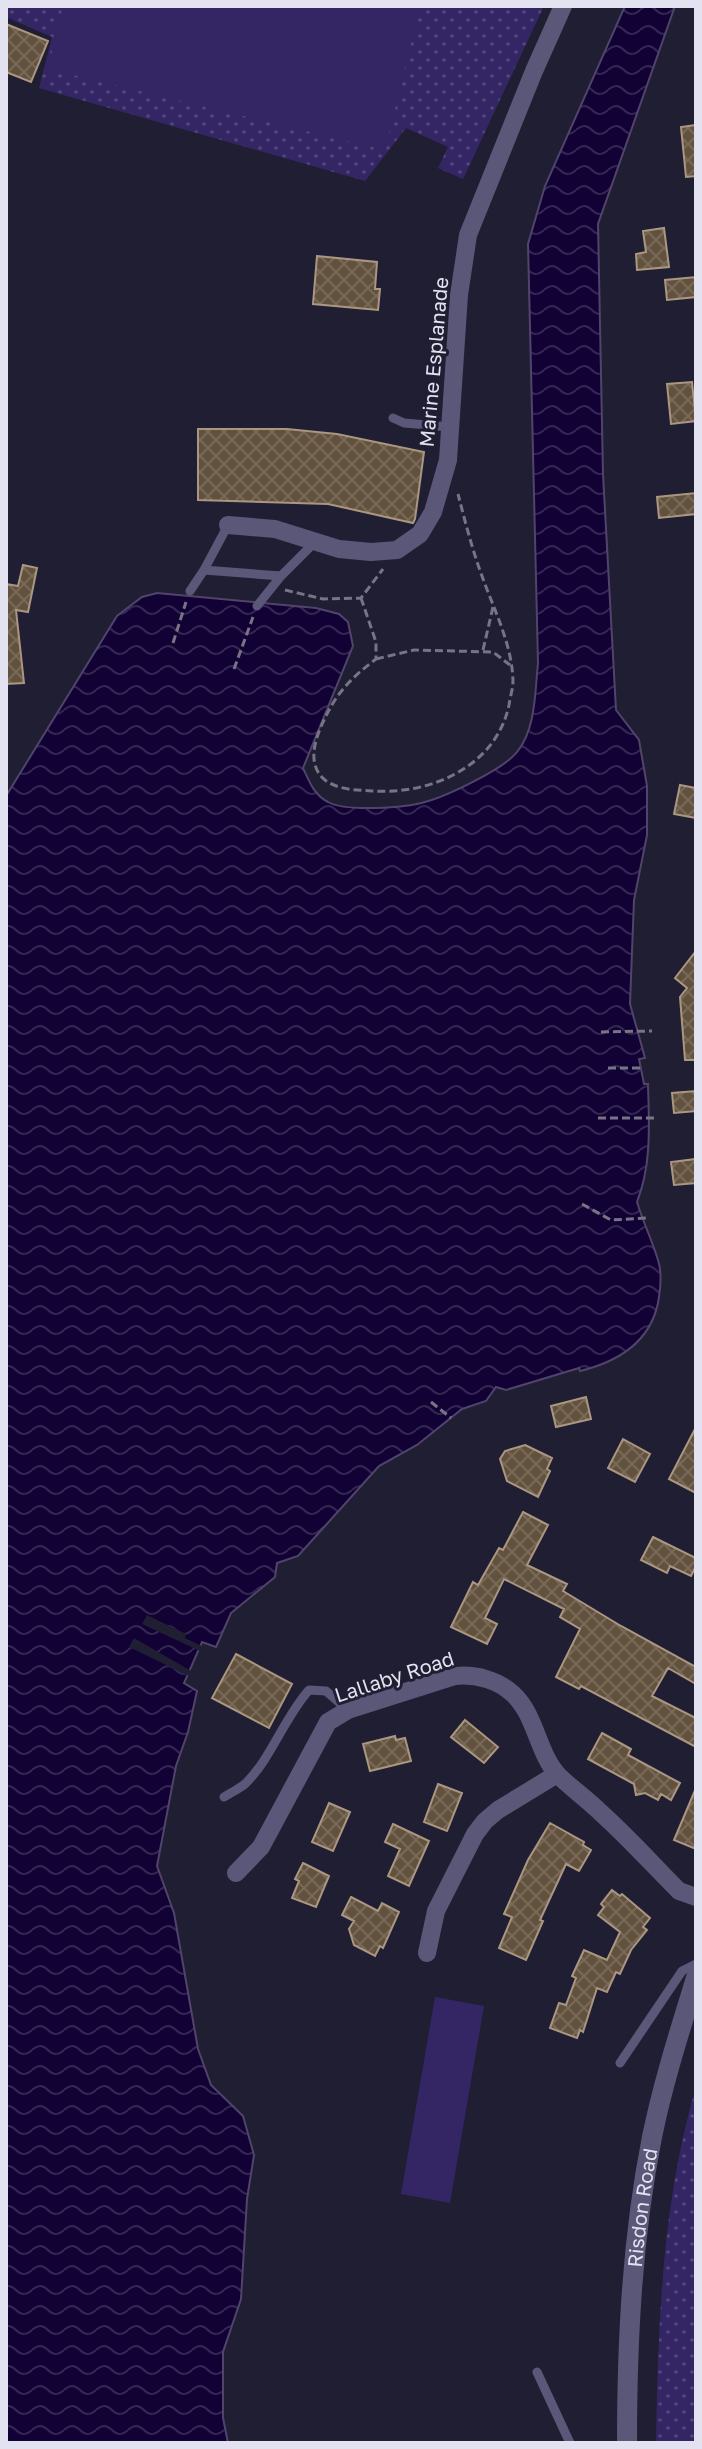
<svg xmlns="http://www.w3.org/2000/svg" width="702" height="2449" font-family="'Golos Text',sans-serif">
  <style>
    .grass { fill: url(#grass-dots) }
    .garden { fill: #342665 }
    .water { fill: url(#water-waves); stroke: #51446c; stroke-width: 2 }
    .pier { fill: #201e32 }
    .building { fill: url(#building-cross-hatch); stroke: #ab9781; stroke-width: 2 }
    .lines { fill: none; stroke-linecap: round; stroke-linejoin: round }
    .path { stroke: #767485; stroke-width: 3; stroke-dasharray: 8 4; stroke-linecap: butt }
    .service { stroke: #5b5778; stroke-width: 9 }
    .minor { stroke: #5b5778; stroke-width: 18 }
    .tertiary { stroke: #5b5778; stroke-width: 20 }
    .labels { text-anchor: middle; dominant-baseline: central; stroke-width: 6; stroke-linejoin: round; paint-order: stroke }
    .street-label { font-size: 20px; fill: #e3e2f0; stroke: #201e32 }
  </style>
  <defs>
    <pattern id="grass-dots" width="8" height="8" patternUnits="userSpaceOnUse" patternTransform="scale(2)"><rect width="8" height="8" fill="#342665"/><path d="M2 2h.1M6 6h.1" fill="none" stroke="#51457b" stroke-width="1.8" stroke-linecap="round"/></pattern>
    <pattern id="water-waves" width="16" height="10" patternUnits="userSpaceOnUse" patternTransform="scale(2)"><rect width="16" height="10" fill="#120134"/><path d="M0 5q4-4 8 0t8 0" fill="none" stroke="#342652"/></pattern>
    <pattern id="building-cross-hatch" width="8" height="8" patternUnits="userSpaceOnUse" patternTransform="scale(2)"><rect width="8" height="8" fill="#62513d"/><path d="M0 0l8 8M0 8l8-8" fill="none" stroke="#786a59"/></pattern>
  </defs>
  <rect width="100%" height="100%" fill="#201e32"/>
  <path class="grass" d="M6,6H544L463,179L438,168L448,147L406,128L365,181L39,88L52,37L6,17Z
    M696,2087V2443H656C658,2324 662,2202 696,2087Z"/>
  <path class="garden" d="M63,6H420L385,150L48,69Z
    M435,1997L484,2006L450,2203L401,2194Z"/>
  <path class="water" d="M625,6H675L598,224L603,474L616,710L639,740L647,786V835L634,900L630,1004L645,1058L639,1059L644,1084H648C649,1124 652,1164 637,1202C643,1222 652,1240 658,1260C662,1272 661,1284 659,1297C653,1340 621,1361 580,1371L579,1368L506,1390L496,1387L486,1401L462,1409L417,1445L379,1466L298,1556L277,1563L275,1577L231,1613L216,1647L202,1642L184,1683L197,1691L188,1732L176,1766L157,1866L174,1913L198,2049L211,2085L243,2116L254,2155L247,2199L241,2299L223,2352V2418L228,2443H6V796L117,616L142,597L157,593L316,608L339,614L348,622L353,646L303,768C309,781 314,795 328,802C346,812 405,808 425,802C447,796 504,769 517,752C536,729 535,691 538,663L528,244L545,186Z"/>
  <path class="pier" d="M147,1615L186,1634L185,1638L204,1647L202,1652L142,1624Z
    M134,1638L193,1672L191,1677L129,1647Z"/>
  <path class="building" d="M6,24L48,41L31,82L6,72Z
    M696,125V176L686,177L681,127Z
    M664,228L669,267L637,270L636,254L646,252L643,231Z
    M317,256L377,262L375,289H380L378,310L313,304Z
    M696,277V297L667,300L665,280Z
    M692,382L696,421L671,424L667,384Z
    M198,429H287L337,434L424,452L415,519L413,523L328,504L198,500Z
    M696,493V514L659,518L657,497Z
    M23,565L37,568L28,612L16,610L24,683L6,684V584L18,586Z
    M680,785L696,788V818L674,814Z
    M696,951V1060H685L680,997L687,988L675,978Z
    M696,1091V1111L674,1113L672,1093Z
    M696,1159V1183L674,1185L671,1162Z
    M586,1397L591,1419L556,1427L551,1406Z
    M696,1427V1493L669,1479Z
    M623,1439L650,1454L635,1482L608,1468Z
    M525,1445L552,1458L547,1469L550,1471L538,1497L507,1481L500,1459L505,1451Z
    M523,1512L548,1525L527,1565L567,1584L563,1591L621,1626L696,1667V1684L668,1668L652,1696L696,1718V1747L581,1686L579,1689L556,1677L580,1629L560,1617L564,1609L504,1579L485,1618L497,1624L487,1644L451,1627L473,1582L478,1585L499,1548L503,1550Z
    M653,1537L696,1558V1566L691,1576L670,1566L667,1573L641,1560Z
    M236,1654L292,1684L269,1728L212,1698Z
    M465,1720L498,1747L484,1763L451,1737Z
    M602,1733L631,1749L628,1755L680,1783L671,1800L661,1794L658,1800L645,1793L636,1795L634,1784L588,1759Z
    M395,1736L396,1740L405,1738L411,1761L370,1771L363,1744Z
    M438,1784L462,1793L447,1831L424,1822Z
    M696,1788V1849L674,1840Z
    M329,1803L350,1812L333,1851L312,1842Z
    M550,1823L584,1842L583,1845L591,1850L579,1871L566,1864L540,1920L543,1921L526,1960L499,1948L512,1917L504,1914L528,1860Z
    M393,1824L429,1841L409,1886L388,1876L400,1849L385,1842Z
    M303,1863L329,1876L316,1907L292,1898L299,1881L295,1879Z
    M612,1890L620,1896L622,1894L650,1918L643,1927L647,1930L631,1950L620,1974L616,1972L607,1992L597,1988L583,2032L580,2030L577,2038L550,2028L559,2003L566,2005L576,1978L572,1976L584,1950L607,1960L620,1932L598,1915L604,1907L601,1904Z
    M351,1897L378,1911L382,1903L399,1912L383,1948L380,1946L375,1956L354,1945L349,1929L354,1921L342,1915Z"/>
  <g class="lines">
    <path class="path" d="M285,590L323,599L361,598L383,569
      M361,598L376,642V659C347,681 334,696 320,729C313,746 309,767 325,780C338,790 357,790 372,791C430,795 496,767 509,705C510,697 513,689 513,681C512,644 494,610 482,576C472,549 465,521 458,494
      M173,643L186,602
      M483,650L493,607
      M376,659L414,650L493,652L510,665
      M234,669L253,617
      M601,1032L652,1031
      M608,1068H641
      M598,1118H654
      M582,1204L611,1220L648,1218
      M431,1402L451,1418"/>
    <path class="service" d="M393,418L404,423L450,427
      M204,570L281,576
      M190,591L204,570L228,525
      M257,606L281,576L315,542
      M224,1797C230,1793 239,1789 245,1784C271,1759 284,1718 309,1690L326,1691L348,1710
      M620,2063L682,1971L696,1964
      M537,2372L570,2443"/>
    <path class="minor" d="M228,525L275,529L339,549L371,552L397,550L420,534L433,512L448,460L459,295L468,235L534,71L563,6
      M236,1873L261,1847L328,1722L348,1710L455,1676C476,1674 498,1680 513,1694C536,1715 537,1752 558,1775C571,1788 587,1799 600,1812C628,1837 653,1865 679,1891L696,1897
      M427,1953L436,1911L475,1834L485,1821L498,1810L557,1774"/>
    <path class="tertiary" id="s1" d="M627,2443C627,2341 632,2238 652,2137C663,2083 680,2030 696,1978"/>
  </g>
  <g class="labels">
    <g class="street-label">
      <text transform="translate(433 362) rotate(-85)">Marine Esplanade</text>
      <text transform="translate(394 1676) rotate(-18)">Lallaby Road</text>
      <text stroke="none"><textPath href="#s1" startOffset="236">Risdon Road</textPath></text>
    </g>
  </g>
  <rect width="702" height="2449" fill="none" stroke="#e3e2f0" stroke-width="16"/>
</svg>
